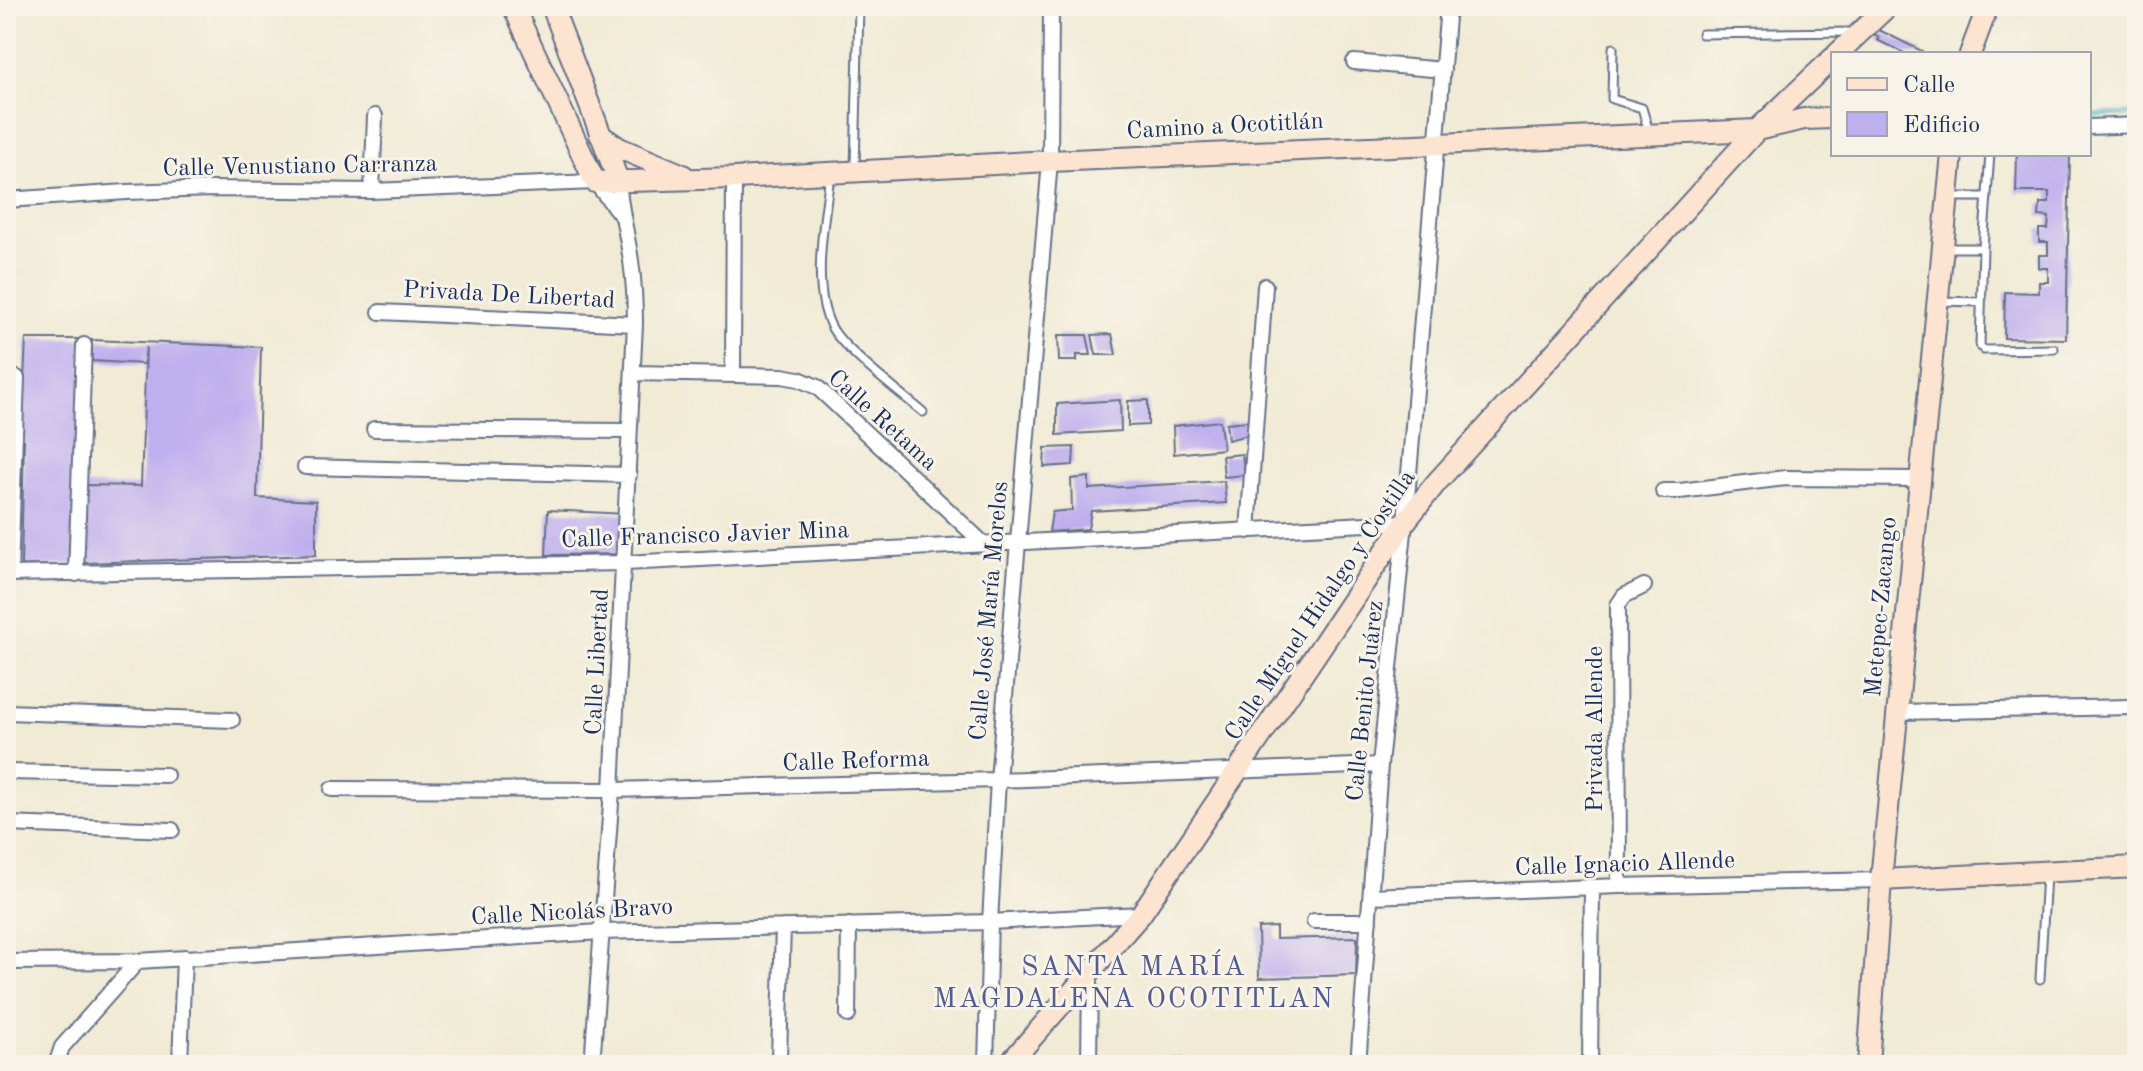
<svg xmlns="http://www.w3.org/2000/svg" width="2143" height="1071" font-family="'Old Standard TT',serif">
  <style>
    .pitch { fill: #afd984; stroke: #658471; stroke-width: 2 }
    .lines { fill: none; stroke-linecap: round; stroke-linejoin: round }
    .stream { stroke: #48b2c6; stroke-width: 5 }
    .building { fill: #beafee }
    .lane-casing { stroke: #667188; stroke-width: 11 }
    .street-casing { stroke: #667188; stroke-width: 18 }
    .secondary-casing { stroke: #667188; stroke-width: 24 }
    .lane { stroke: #fff; stroke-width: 7 }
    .street { stroke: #fff; stroke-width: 14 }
    .secondary { stroke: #fde4d1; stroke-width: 20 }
    .labels { text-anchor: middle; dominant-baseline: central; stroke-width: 6; stroke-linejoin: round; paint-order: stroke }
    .street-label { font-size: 24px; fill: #1b2f5e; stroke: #f7f3e8 }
    .quarter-label { font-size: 28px; letter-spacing: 2px; fill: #545c90; stroke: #f7f3e8 }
  </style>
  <rect width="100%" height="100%" fill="#f7f3e8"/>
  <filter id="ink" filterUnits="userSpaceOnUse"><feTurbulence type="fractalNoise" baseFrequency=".0125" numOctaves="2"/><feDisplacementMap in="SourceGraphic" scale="16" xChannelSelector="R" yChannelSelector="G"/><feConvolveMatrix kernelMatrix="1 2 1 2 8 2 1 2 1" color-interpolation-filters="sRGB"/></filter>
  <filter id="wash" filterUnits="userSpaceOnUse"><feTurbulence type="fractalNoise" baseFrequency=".006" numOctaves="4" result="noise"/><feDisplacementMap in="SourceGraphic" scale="32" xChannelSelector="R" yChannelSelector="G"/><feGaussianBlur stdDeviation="1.8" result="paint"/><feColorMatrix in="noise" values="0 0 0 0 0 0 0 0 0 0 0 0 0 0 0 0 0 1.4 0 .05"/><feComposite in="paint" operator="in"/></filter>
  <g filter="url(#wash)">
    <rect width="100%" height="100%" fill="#f1ebd5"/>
    <path class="pitch" d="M1107,1058H1182V1065H1107Z"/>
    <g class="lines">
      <path class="stream" d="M2089,115L2137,114"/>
    </g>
    <g id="blocks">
      <path class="building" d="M1877,29L1922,51L1921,54H1906L1877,40L1879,37L1874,34Z
        M2017,154H2070L2066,339L2004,338L2005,292L2039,293V282H2048V268H2039V255H2048V242H2039V229H2048L2049,217L2039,216L2040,203H2049V192H2016Z
        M1112,334L1116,355H1096L1092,335Z
        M1058,335H1087L1091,355H1077V361H1059Z
        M26,339H81V414L75,442L72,471L79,472L76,566L21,565L24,440H21Z
        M92,340L261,347L257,498L316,501V555L83,563L85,485L141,486L146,347L144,364L92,361Z
        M1120,400L1121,431L1057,435V404Z
        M1148,400V425L1128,426V401Z
        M1220,421L1223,449L1174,454L1173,426Z
        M1249,421L1248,435L1228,440L1226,423Z
        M1074,447L1073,465L1044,467L1045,448Z
        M1242,454L1245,475L1224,477L1222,456Z
        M1089,477V489L1224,481L1226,503L1091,511L1088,529L1049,532L1052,512L1072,510L1071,479Z
        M548,510L626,514L625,554L546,555Z
        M1276,927V939L1357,937L1356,975L1259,978L1258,928Z"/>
    </g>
  </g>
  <g filter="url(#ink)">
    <use href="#blocks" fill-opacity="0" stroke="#667188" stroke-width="2"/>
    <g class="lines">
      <g class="lane-casing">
        <path id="lane" d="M1702,34L1854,32
          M1613,48L1612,99L1642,108L1649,132
          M1990,154L1983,248L1980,346L1984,350L2054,349
          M855,169L859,6
          M830,175C825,218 810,288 832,328C844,350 901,394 923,412
          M1949,197H1987
          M1945,248H1983
          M1938,301L1980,302
          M2040,979L2046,874"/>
      </g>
      <g class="street-casing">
        <path id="street" d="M1354,62L1443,70
          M2089,127L2137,125
          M372,191L375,116
          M6,200L127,192L211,189L372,191L595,182L620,214
          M380,312L635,324
          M633,373L782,376L799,379L817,387L985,545
          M733,375L734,178
          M374,429L629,431
          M305,467L629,475
          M1663,491H1680L1785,478L1920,479
          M1248,531L1265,286
          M6,574L625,563L1405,522
          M10,574L17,378
          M76,574L84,345
          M6,712L232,720
          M1898,712L2131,707
          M6,772L166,775
          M332,789L612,790L998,780L1380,765
          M6,824L172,830
          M1619,886L1618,605L1624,596L1644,586
          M1371,896L1619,886L1881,880
          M1314,921H1369
          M6,962L138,961L601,932L990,922L1141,914
          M848,1015L849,925
          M779,1057L783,927
          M56,1065L62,1047L138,961
          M180,1065L184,957
          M592,1065L612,790L635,324C635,302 634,282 631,261C627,233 620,208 618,180
          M986,1065L990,922L998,780L1050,161L1051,6
          M1089,1065L1090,972
          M1358,1065L1380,765L1405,522L1448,6
          M1590,1065L1592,888"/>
      </g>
      <g class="secondary-casing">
        <path id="secondary" d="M513,6L595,182L734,178L1050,161L1757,130L1804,119L1833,118
          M552,6L618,180
          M1837,54L1888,6
          M1970,54L1988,6
          M600,135L619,148L683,175
          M1881,880L2137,867
          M1008,1065L1141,914L1405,522L1436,483L1757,130L1833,58
          M1868,1065L1881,880L1952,154"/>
      </g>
      <use href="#lane" class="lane"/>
      <use href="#street" class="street"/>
      <use href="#secondary" class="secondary"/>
    </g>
  </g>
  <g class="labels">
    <g class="street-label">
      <text transform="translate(1225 127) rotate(-3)">Camino a Ocotitlán</text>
      <text transform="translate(300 167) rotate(-1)">Calle Venustiano Carranza</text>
      <text transform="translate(509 296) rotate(3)">Privada De Libertad</text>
      <text transform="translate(882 421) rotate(42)">Calle Retama</text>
      <text transform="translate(705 536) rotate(-2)">Calle Francisco Javier Mina</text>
      <text transform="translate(1321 606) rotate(-56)">Calle Miguel Hidalgo y Costilla</text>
      <text transform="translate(1882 607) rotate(-85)">Metepec-Zacango</text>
      <text transform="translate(990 611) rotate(-85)">Calle José María Morelos</text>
      <text transform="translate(598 662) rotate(-87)">Calle Libertad</text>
      <text transform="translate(1366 701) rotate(-84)">Calle Benito Juárez</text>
      <text transform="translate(1596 729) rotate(-90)">Privada Allende</text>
      <text transform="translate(856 762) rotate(-2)">Calle Reforma</text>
      <text transform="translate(1625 865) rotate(-2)">Calle Ignacio Allende</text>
      <text transform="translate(572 913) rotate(-3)">Calle Nicolás Bravo</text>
    </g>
    <g class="quarter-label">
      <text x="1134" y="968">SANTA MARÍA<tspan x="1134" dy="32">MAGDALENA OCOTITLAN</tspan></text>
    </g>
  </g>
  <rect width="2143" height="1071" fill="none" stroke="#f7f3e8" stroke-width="32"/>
  <rect x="1831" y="52" width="260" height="104" fill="#f7f3e8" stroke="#9fa5b1" stroke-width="2"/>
  <rect x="1847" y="78" width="40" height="12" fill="#fde4d1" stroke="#9fa5b1" stroke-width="2"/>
  <text x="1903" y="92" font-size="24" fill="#1b2f5e">Calle</text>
  <rect x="1847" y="112" width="40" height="24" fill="#beafee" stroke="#9fa5b1" stroke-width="2"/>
  <text x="1903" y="132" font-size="24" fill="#1b2f5e">Edificio</text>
</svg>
